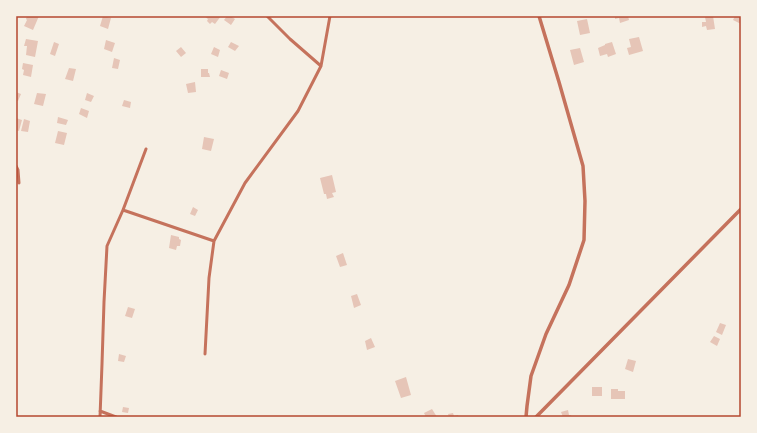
<svg xmlns="http://www.w3.org/2000/svg" width="757" height="433" font-family="'Noto Serif',serif">
  <style>
    .building { fill: #e6c5b7 }
    .lines { fill: none; stroke-linecap: round; stroke-linejoin: round }
    .minor { stroke: #c5725c; stroke-width: 3 }
    .tertiary { stroke: #c5725c; stroke-width: 3.5 }
    .neatline { fill: none; stroke: #b5482f; stroke-width: 1.5 }
  </style>
  <rect width="100%" height="100%" fill="#f6efe4"/>
  <path class="building" d="M27,16H39L33,30L24,26L27,20L26,19Z
    M103,16L111,18L108,29L100,26Z
    M204,16H221L215,24L212,22L210,24L207,21L208,19Z
    M227,16H230L235,19L231,25L224,20Z
    M615,16H628L629,20L620,23L619,18L615,19Z
    M713,16L715,29L707,30L706,26L702,27V22H706L705,17Z
    M735,16H741V24L733,20Z
    M587,19L590,33L580,35L577,21Z
    M639,37L643,51L629,55L627,48L631,47L629,39Z
    M26,39L38,41L35,57L26,55L27,46H24Z
    M106,40L115,43L112,52L104,49Z
    M54,42L59,44L55,56L50,54Z
    M231,42L239,46L235,51L228,47Z
    M612,42L616,54L608,57L607,54L600,56L598,48L605,45V44Z
    M181,47L186,53L181,57L176,51Z
    M214,47L220,50L218,57L211,54Z
    M580,48L584,62L574,65L570,50Z
    M114,58L120,60L118,69L112,68Z
    M23,63L33,65L31,77L23,75L24,70L22,69Z
    M69,68L76,69L73,81L65,79Z
    M201,69H208V73H209L210,77H201Z
    M221,70L229,73L227,79L219,76Z
    M195,82L196,92L188,93L186,84Z
    M16,92L21,94L18,101L16,100Z
    M37,93L46,94L43,106L34,104Z
    M87,93L94,96L91,102L85,100Z
    M124,100L131,102L130,108L122,106Z
    M81,108L89,111L87,118L79,114Z
    M58,117L68,120L66,125L57,123Z
    M16,118L22,120L19,131L16,130Z
    M24,119L30,121L28,132L21,131Z
    M58,131L67,133L64,145L55,143Z
    M204,137L214,139L211,151L202,149Z
    M332,175L336,192L332,193L334,197L327,199L326,194H324L320,178Z
    M193,207L198,210L195,216L190,214Z
    M171,235L179,237V239L181,240L180,246H177L176,250L169,248Z
    M343,253L347,265L340,267L336,256Z
    M357,294L361,305L354,308L351,296Z
    M128,307L135,309L132,318L125,316Z
    M720,323L726,325L722,335L716,332Z
    M714,336L720,339L717,346L710,342Z
    M371,338L375,347L367,350L365,341Z
    M119,354L126,356L124,362L118,361Z
    M628,359L636,361L633,372L625,369Z
    M406,377L411,395L401,398L395,381Z
    M592,387H602V396H592Z
    M611,389H618V391H625V399H611Z
    M123,407L129,408L128,413L122,412Z
    M432,409L437,417H426L424,413Z
    M568,410L569,415H571L572,417H563L561,412Z
    M453,413L454,416L458,415L459,417H449L448,414Z"/>
  <g class="lines">
    <path class="minor" d="M267,16L290,39L321,66
      M16,166L18,170L19,183
      M123,210L214,241
      M205,354L209,278L214,241L245,183L298,111L321,66L330,16
      M100,411L116,417
      M100,417L102,364L104,302L107,246L123,210L146,149"/>
    <path class="tertiary" d="M526,417L527,406L531,376L546,334L569,285L584,240L585,201L583,166L559,82L539,16
      M536,417L741,209"/>
  </g>
  <rect width="757" height="433" fill="none" stroke="#f6efe4" stroke-width="34"/>
  <rect x="17" y="17" width="723" height="399" class="neatline"/>
</svg>
